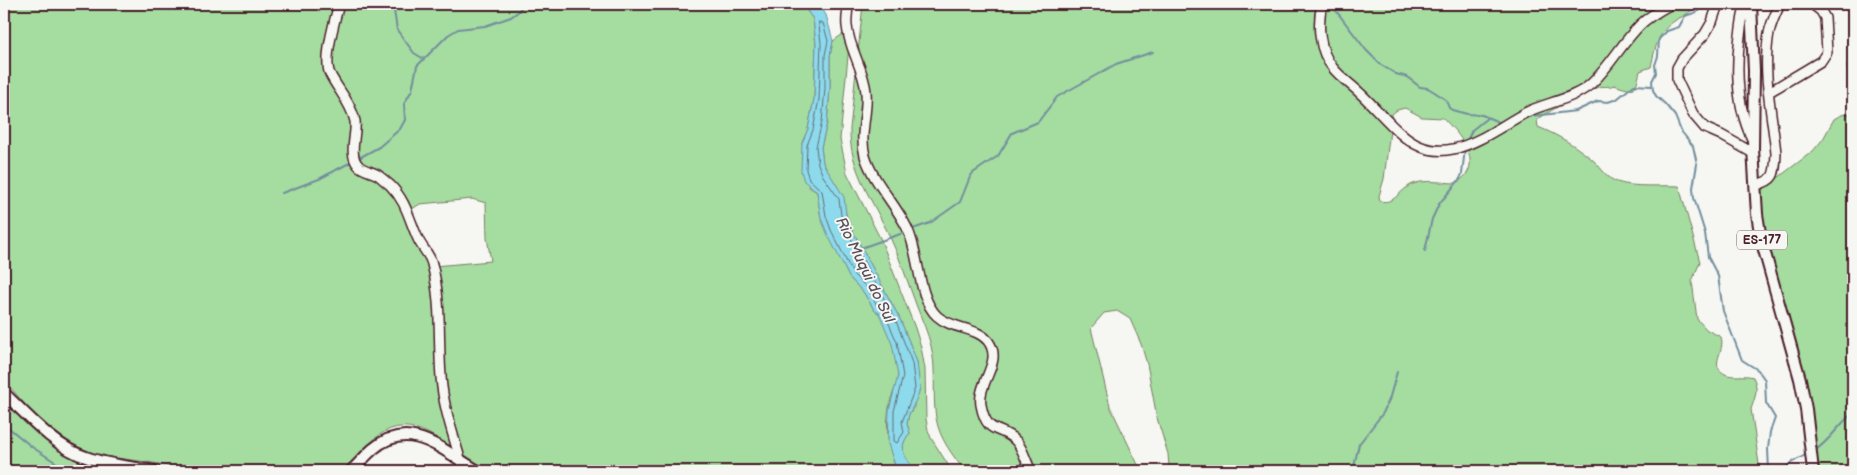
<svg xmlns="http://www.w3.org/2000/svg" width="1857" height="475" font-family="'Balsamiq Sans',sans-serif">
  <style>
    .green { fill: #a5dc9f; stroke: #787e65; fill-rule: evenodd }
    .water { fill: #8cdaeb; stroke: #728f9e }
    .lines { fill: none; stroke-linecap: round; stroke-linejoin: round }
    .shore { stroke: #646a78; stroke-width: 1 }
    .stream { stroke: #728f9e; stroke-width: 2 }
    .minor-casing { stroke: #4a1f2b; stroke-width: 12 }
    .major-casing { stroke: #4a1f2b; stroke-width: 14 }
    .minor { stroke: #f6f6f2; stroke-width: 9 }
    .major { stroke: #f6f6f2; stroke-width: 10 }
    .labels { text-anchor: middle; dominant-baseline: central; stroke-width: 4; stroke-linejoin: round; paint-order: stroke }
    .shield { fill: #f6f6f2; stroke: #7e6067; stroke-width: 1 }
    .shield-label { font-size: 12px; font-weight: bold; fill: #4a1f2b }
    .water-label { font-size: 15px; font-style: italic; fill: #5a4e5b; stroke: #f6f6f2 }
  </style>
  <rect width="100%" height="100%" fill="#f6f6f2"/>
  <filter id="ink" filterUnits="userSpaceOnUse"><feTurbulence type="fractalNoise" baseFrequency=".02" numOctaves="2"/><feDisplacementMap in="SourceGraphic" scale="10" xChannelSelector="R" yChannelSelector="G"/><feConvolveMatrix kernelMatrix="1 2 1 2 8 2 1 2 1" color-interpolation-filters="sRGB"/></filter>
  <g filter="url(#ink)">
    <path class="green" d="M4,4H802L813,19L816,44L814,99L808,129L802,143L809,187L817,192L821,218L849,277L864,293L875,311L879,313C889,332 898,354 898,376C898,385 893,391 891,399C884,424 888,448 897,471H497C491,469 484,467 478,465C451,451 418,413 384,432C368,442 355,459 341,471H190L154,463L88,454L68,442L34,415L4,380ZM472,199L486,203L487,238L491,261L434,266L409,216L412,209L420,204Z
      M863,4H1699C1693,11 1685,15 1676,20C1658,31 1655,48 1651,67L1640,71C1635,92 1635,92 1614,85C1608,88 1603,85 1596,88C1576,97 1555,107 1537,120L1538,127C1558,135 1578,147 1594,161C1602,169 1607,178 1617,182C1634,188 1661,185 1679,186L1700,262L1692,281L1697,319L1707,330L1721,337C1726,351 1708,365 1725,374C1733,378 1744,374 1753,377C1759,388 1755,398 1751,409L1760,471H1158L1169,467L1168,454L1157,418L1147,364L1141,344L1130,319L1117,311L1104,313L1091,328L1110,406L1141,471H965C953,456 939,438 936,418C932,394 937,370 931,346C928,333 922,320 917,307C908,283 900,258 889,235C873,201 849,169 850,129ZM1405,108L1422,117L1443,118C1460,135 1487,165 1456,183C1443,183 1425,179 1413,184C1400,189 1395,205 1380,201L1379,196L1384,179L1392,114L1397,110Z
      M843,34L850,35L840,139L847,173L881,240L915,328L921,347L925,369L926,419L928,430L931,438L952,471H918C904,460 897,447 910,433L907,424L909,414L914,407L917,362L900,319L850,226L837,186L823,164L821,147L827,123L830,88V56L833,41Z
      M1853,55V80L1848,75L1847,66Z
      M1853,113V471H1816L1764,238L1758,184L1775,180L1813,151L1823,139L1834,119L1841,115Z
      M4,392L74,456L85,463L150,471H18L4,458Z"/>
    <path class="water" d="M802,4H819L826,15L833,41L830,56V88L827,123L821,147L823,163L844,197L846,214L850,226L900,319L917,362L920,388L918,396L909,414L907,424L910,433C897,447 904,460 918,471H897L888,444L889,410L898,376L892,344L879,313L875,311L864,293L849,277L827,233L821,218L817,192L804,181L801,171L802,143L808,129L814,99L816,44L813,19Z"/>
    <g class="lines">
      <path class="shore" d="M819,22L823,23L828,41L825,55V88L822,122L816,147L818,164L823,176L839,199L841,215L846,229L896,321L912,363L915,388L902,422L904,432L897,443L894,441V411L903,376L897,342L883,310L878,307L868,289L853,274L831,230L826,216L822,191L809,179L806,170L807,145L813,130L819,99L821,44Z"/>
      <path class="stream" d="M393,4L397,30L414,53L424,59
        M1328,4L1334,8L1366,50L1381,65L1396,74L1407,77L1420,87L1428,88L1436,93L1446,100L1449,108L1452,110L1467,114L1482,115L1501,123
        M1705,4L1697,12L1685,16L1679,27L1667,31L1659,39L1658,56L1655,65L1656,73L1652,81L1653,90L1656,96L1665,104L1675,116L1681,131L1693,146L1697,164L1693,188L1694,198L1705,233L1708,257L1718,276L1723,311L1742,360L1758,370L1765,380L1766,403L1775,418L1770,432L1768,449L1769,471
        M1525,117L1576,111L1598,101L1608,102L1617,99L1634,85L1652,86
        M1467,141L1472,130L1487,118
        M357,159L379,147L400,129L405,120L404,104L412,90L417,66L448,35L458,29L485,26L511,17L519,11L523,4
        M282,193L319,179L353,161
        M910,230L930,223L960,202L970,177L973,173L998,156L1012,133L1038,122L1057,97L1116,64L1153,52
        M861,248L906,232
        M1425,251L1432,219L1439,204L1460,179L1462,174L1465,149
        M4,424L32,447L69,471
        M1814,451C1829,442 1839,424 1853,413
        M1353,471L1359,444L1383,413L1389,400L1397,372
        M1782,471L1791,463L1807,454"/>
      <g class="minor-casing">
        <path id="minor" d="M339,4C335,19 323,60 330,74C338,90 351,103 355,121C357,134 348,154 358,165C363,171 372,171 378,175C382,178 386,182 390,185C407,202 409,220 419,241C423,249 430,255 432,264C442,304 438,338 441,377C443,406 453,434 461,462
          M848,4C848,11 846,19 847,26C849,49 864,69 866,92C868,113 859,134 865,156C873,182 895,203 907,228C920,254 917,297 937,316C951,329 977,327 988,341C1004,362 977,382 981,405C987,437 1001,425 1016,441C1023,448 1026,462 1031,471
          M1322,4C1317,25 1319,51 1333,68C1341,78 1352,85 1361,94C1375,107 1387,122 1401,134C1444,173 1487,133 1527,112C1548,102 1575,99 1592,83C1610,66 1622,43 1640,25C1649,16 1660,10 1671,4
          M1718,4L1712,22L1705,34L1682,59L1677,68V80L1693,114L1705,128L1721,135L1753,153
          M1745,5C1736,49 1732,99 1753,141
          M1769,92L1821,61L1827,52L1825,18L1821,11L1812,4
          M1755,185C1776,181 1775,173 1776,153C1772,114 1762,72 1769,33C1771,23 1776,13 1780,4"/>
      </g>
      <g class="major-casing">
        <path id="major" d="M1751,4L1754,71L1753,149L1757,214L1761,239L1800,379L1806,409L1813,471
          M4,393C26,414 56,448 86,457C108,465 133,467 155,471
          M351,471C359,464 365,456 373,449C411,417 444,452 478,471"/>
      </g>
      <use href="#minor" class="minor"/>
      <use href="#major" class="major"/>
    </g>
  </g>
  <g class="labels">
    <rect class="shield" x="1737" y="230.5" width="50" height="19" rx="4"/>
    <g class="shield-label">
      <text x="1762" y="240">ES-177</text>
    </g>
    <g class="water-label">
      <text transform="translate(865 270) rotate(64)">Rio Muqui do Sul</text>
    </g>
  </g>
  <rect width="1857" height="475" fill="none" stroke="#f6f6f2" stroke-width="20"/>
  <rect x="10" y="10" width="1837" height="455" fill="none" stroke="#4a1f2b" stroke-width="2" filter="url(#ink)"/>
</svg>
